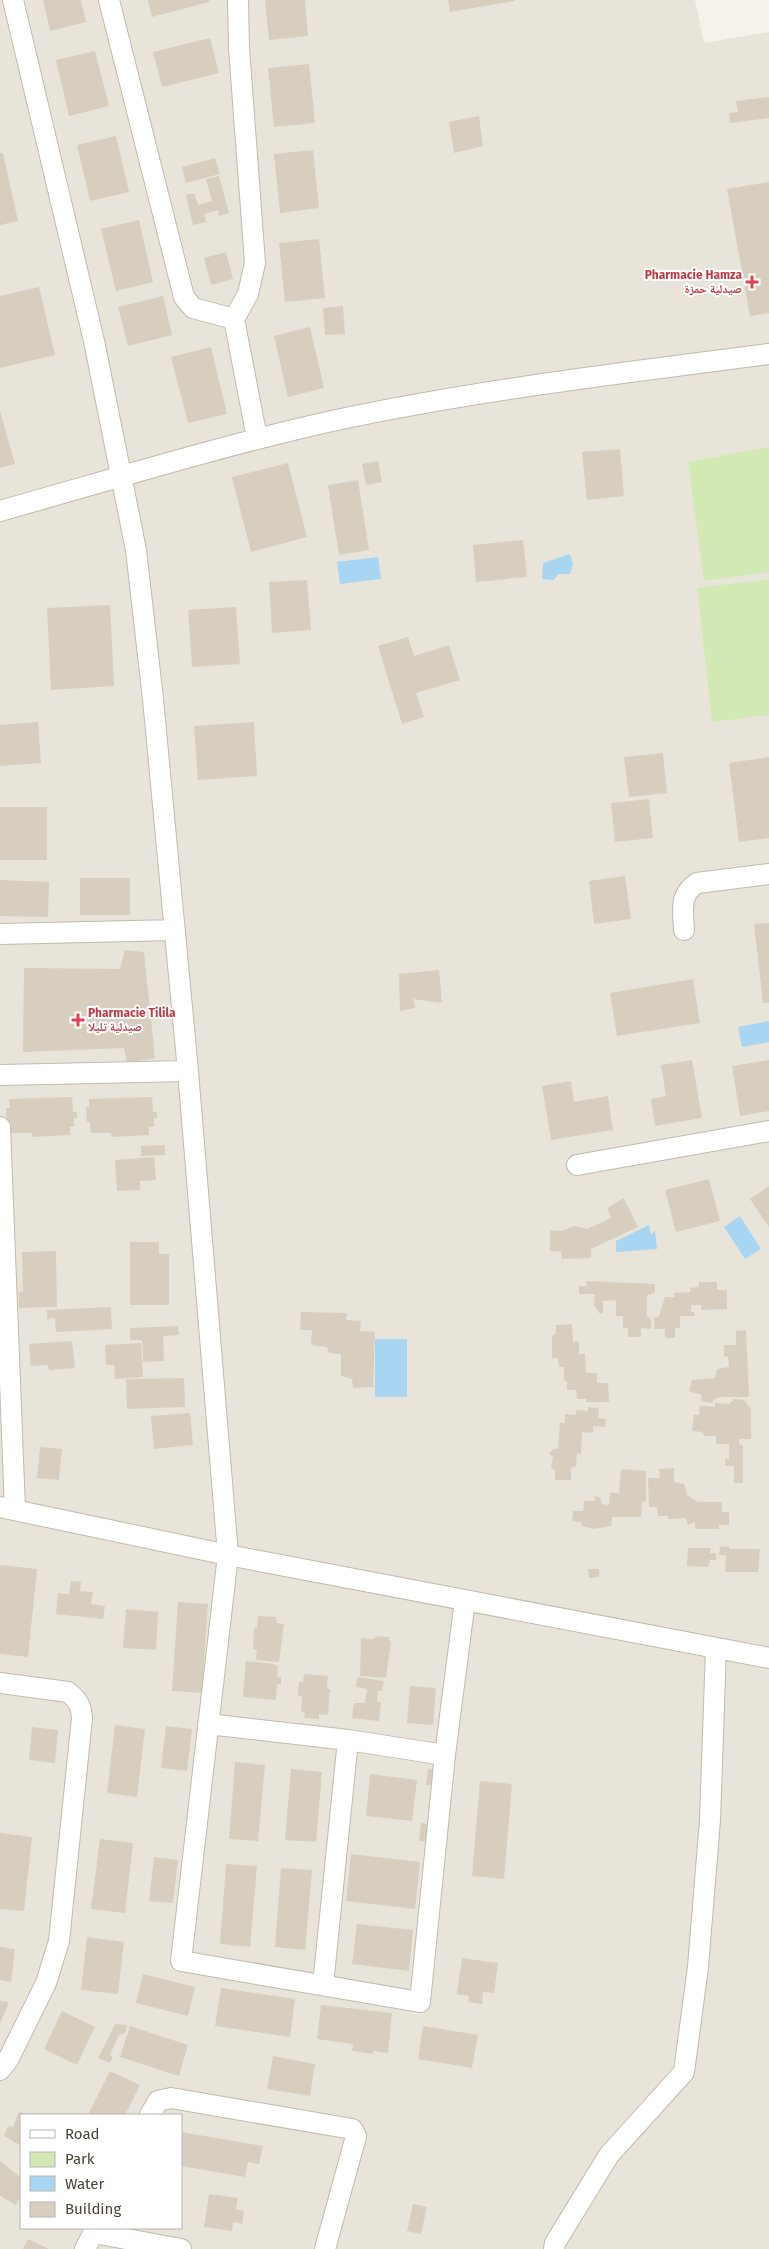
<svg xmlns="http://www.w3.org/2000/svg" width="769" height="2249" font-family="'Fira Sans','Noto Naskh Arabic',sans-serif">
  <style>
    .residential { fill: #e9e4d9; fill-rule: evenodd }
    .green { fill: #d2e9b4 }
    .water { fill: #a8d5f1 }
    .building { fill: #d7cec0 }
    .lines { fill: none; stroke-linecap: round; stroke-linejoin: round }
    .minor-casing { stroke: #c1baad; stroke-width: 22 }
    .minor { stroke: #fff; stroke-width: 20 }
    .health-dot { fill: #e0444e; stroke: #fff; stroke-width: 2 }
    .labels { text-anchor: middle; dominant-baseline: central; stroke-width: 4; stroke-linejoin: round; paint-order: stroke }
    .health-label { font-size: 12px; font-weight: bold; fill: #be3a42; stroke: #fff; text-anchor: end }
  </style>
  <rect width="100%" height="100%" fill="#f5f2eb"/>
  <path class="residential" d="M0,0H695L704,43L769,32V2249H0ZM21,2115H181V2228H21Z"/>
  <path class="green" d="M769,447V572L704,581L688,462Z
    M769,579V715L712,722L697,588Z"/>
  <path class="water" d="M570,554L573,564L570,574H558L554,580L542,579L543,563Z
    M378,557L381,579L340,584L337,562Z
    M769,1021V1042L742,1047L738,1027Z
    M740,1216L761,1249L745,1259L724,1227Z
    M649,1225L651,1234L655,1231L657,1249L616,1252V1241Z
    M375,1339H407V1397H375Z"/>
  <path class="building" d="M43,0H81L86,22L50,31Z
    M148,0H209V2L152,17Z
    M265,0H305L308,36L269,40Z
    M448,0H515V1L450,12Z
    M210,38L219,73L162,87L153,52Z
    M95,51L109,106L69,116L56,60Z
    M309,64L315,123L274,127L268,68Z
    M769,97V118L730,123L729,113L738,112L736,101Z
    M479,116L483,146L454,153L449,122Z
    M116,136L129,192L90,201L77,145Z
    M313,150L319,208L280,213L274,154Z
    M0,153H3L18,221L0,225Z
    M215,158L220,174L186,183L182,167Z
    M219,176L229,213L219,216L218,210L204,214L206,222L193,225L186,195L194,193L198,205L212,201L206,179Z
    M769,182V313L750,316L727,189Z
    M139,220L153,282L116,291L101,229Z
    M319,239L325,298L285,302L279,243Z
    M226,252L233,279L211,285L204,258Z
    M39,287L55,355L0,368V296Z
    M163,296L172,335L128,346L118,307Z
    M343,306L345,334L325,335L323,308Z
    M310,327L324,388L288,397L274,336Z
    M211,347L227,414L188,423L171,357Z
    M0,411L15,464L0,468Z
    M620,449L624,496L587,500L582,452Z
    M378,461L382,482L366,485L362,464Z
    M288,463L307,537L251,552L232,477Z
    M358,480L369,550L339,555L328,485Z
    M523,540L527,577L476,582L473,545Z
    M307,580L311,630L272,633L269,582Z
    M110,605L114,686L51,690L47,608Z
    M236,607L240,664L192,667L188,610Z
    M408,637L414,656L449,645L460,680L416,693L424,717L402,724L378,646Z
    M38,722L41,763L0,766V725Z
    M254,722L257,776L198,780L194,726Z
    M663,753L667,793L629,797L624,757Z
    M769,757V838L739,842L729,763Z
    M649,799L653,838L615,842L611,803Z
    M0,807H47V860H0Z
    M625,876L631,919L594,924L589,881Z
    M80,878H130V915H80Z
    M0,880L49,882L48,917L0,916Z
    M769,923V1003H763L754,924Z
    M125,950L144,952L155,1058L127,1063L124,1048L23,1052L24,968L120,969Z
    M439,970L442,1003L413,999L415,1008L400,1011L399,974Z
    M693,979L700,1023L617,1036L610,993Z
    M692,1060L702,1118L655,1126L651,1099L666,1096L661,1065Z
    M769,1060V1111L740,1116L732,1066Z
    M571,1081L574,1102L608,1096L613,1130L551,1140L542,1086Z
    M72,1097L73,1112H77V1118H74V1127H70V1135L32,1137V1133H11V1122H7L6,1108H10L9,1099Z
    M152,1097L153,1112H157V1118H154V1127H149V1135L112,1137L111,1133H91L90,1122H87L86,1107H89V1099Z
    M165,1145V1155L141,1156V1146Z
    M154,1157L156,1180L140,1181V1190L117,1191L115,1160Z
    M709,1179L720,1221L676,1232L665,1190Z
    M769,1186V1227L750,1199Z
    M624,1198L638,1227L591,1249V1258L562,1259L561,1252L550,1251V1230L561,1231L574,1226L587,1229L611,1218L607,1208Z
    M130,1242H159V1254H169V1305H130Z
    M56,1251L57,1307L19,1308V1292H23L22,1252Z
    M586,1281L655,1284V1293L647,1295V1316L651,1319V1329L641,1328V1337H628V1328H623V1316H616V1300L603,1301V1312L600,1314L594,1305L595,1294H579V1286H587Z
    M699,1282H717V1290H727V1309L701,1310V1305H691V1312H694L695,1316H680V1328H675V1338H665V1329H655L654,1318L659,1316L665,1297H674V1293L690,1292V1288L699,1287Z
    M111,1307L112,1329L56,1332L55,1318L47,1319V1310Z
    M301,1312L347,1313L346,1320L361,1321L360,1331L375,1332L373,1387L353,1388L352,1379L341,1376V1354L329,1353L327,1347L311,1345L312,1330H300Z
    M572,1324L573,1342L579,1341V1354H585L586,1373H597V1383H608L609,1402H586V1399H577L576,1390H567V1381H564V1367H559L558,1358H552V1336L556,1334V1325Z
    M178,1326L179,1335L163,1336L164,1361L143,1362L142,1340H130V1328Z
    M746,1330L749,1397H723L714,1399L712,1403L701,1401L702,1395L689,1391L692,1380L715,1378L717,1369L729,1367L728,1357L724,1356V1345H736V1331Z
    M72,1341L75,1368L49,1370L48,1365L31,1366L29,1344Z
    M141,1343L143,1377L115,1379L114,1365H106L105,1345Z
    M184,1378L185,1407L127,1409L126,1379Z
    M734,1399L744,1400L751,1409V1439H739V1444L743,1446V1483H734V1466H725V1459H729V1444H716V1436H705L702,1432L692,1431L694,1415H699L700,1406L715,1407V1403L729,1404Z
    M588,1407L599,1408L598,1418L606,1419L605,1427L593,1426V1433L582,1432L581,1454L577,1453L576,1466L571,1468V1480H555V1470L551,1468L553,1457L549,1454L553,1449H558L560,1423H565V1414L576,1415V1410L588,1411Z
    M190,1413L193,1445L154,1449L151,1416Z
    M40,1447L62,1449L59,1480L37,1478Z
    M674,1468V1482L684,1484L687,1495L698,1502H722V1512H729V1525H719V1529H695V1522L688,1525L686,1518L668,1519V1516H658L657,1507H649L648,1478H660L659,1469Z
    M621,1469L646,1471V1501L642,1502L641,1517H612L611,1526L594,1529L582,1526L581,1522L572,1521L573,1511H583L584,1501H595L594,1496L600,1497L602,1504L609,1505L610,1493H619Z
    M729,1546V1549H760L758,1572H725L726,1555H719L720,1547Z
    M688,1548H711L710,1553H716V1560H710L708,1567L687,1566Z
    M0,1565L37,1569L28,1657L0,1654Z
    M588,1569H599V1577L589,1578Z
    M71,1581L81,1582L80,1591L93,1592L91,1604L105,1606L103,1619L56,1614L58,1593L69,1594Z
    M178,1602L208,1604L202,1693L172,1691Z
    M126,1609L158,1612L156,1650L123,1648Z
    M258,1616L276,1617L277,1623L284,1624L279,1662L256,1660L257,1650L253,1649L254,1627L257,1628Z
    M376,1636L389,1637V1641L391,1642L386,1678L360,1676L361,1638L374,1639Z
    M246,1661L274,1664L278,1667L277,1677H281V1685L277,1684L276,1700L243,1697Z
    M304,1674L328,1676L327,1689H330L328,1715L319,1714V1719L304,1718L305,1713L301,1712L302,1696H298L299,1682H303Z
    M357,1677L384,1681L382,1691H378L377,1702H381L379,1721L352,1718L354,1703H365L367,1689L356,1687Z
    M410,1686L436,1688L433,1725L407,1723Z
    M115,1725L145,1729L137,1797L107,1793Z
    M166,1726L192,1729L187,1771L161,1768Z
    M32,1727L58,1730L55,1763L29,1760Z
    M235,1762L265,1765L258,1841L229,1839Z
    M291,1769L322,1772L316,1842L285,1840Z
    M428,1769L438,1770L437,1785H426Z
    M370,1774L417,1780L412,1821L366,1816Z
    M480,1781L512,1784L504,1879L472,1876Z
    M421,1823L434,1825L433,1842L419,1841Z
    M0,1833L32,1837L24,1911L0,1909Z
    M100,1839L133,1843L125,1913L91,1909Z
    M351,1854L420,1862L415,1909L346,1901Z
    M154,1857L178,1860L173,1903L149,1901Z
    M226,1864L257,1866L250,1947L220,1944Z
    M281,1868L312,1870L305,1950L275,1947Z
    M357,1924L413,1930L409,1971L352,1964Z
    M87,1937L124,1942L118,1994L81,1990Z
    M0,1947L15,1949L11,1982L0,1980Z
    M462,1958L498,1963L494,1993L483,1992L482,2004L468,2002L469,1996L457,1994Z
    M143,1974L195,1987L188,2016L136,2003Z
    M221,1988L295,1999L290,2037L215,2026Z
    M0,2001L9,2002L0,2024Z
    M321,2005L392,2013L388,2053L373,2051V2054L352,2051L353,2044L317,2039Z
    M62,2011L95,2027L77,2065L44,2049Z
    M115,2024L127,2025L125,2033L119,2035L110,2055L113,2056L110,2063L98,2058Z
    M130,2026L188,2045L179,2076L120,2057Z
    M423,2026L478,2035L472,2068L418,2059Z
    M273,2056L315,2064L310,2096L267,2089Z
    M110,2071L140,2085L125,2115H88Z
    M19,2111L27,2115H21V2149L19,2148L20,2145L4,2136L8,2126L13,2127Z
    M181,2132L263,2146L259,2164L248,2162L245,2177L181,2166Z
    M0,2161L21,2178V2195L16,2205L0,2196Z
    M209,2194L238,2198L236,2209L244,2211L242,2224L233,2222L232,2231L204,2227Z
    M413,2204L427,2207L421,2234L407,2231Z
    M28,2239L49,2249H23Z"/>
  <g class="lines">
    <g class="minor-casing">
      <path id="minor" d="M13,0L94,341L136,550L153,699L188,1071L228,1555L181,1961L420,2002L445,1755L465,1600
        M109,0L184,297L193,308L234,319
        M238,0L239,48L255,263L248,294L234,319L257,438
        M0,511C110,480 220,446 332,421C476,390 623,373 769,354
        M684,930C683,910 679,895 697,883L769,874
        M0,934L175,930
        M0,1075L188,1071
        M0,1127L15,1510
        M577,1165L769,1131
        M0,1507L228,1555L769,1658
        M0,1683L68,1692C78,1700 81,1706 82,1718L59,1941L46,1983L8,2060L0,2070
        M208,1724L348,1740L445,1755
        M323,1985L348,1740
        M150,2115L158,2101L171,2098L352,2129L356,2136L355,2140L325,2249
        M94,2233L181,2249
        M85,2249L96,2228
        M554,2249L555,2243L609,2155L684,2072L698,1967L710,1820L716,1648"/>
    </g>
    <use href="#minor" class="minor"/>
  </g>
  <g class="health-dot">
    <path d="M749.5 274.5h5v5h5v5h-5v5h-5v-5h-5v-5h5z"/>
    <path d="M75.5 1012.5h5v5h5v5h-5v5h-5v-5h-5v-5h5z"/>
  </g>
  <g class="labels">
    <g class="health-label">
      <text x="742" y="275">Pharmacie Hamza<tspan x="742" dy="14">صيدلية حمزة</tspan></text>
      <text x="88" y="1013" text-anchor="start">Pharmacie Tilila<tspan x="88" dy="14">صيدلية تليلا</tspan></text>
    </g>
  </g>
  <rect x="20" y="2114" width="162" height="115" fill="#ffffff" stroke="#b7b4af"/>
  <rect x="30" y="2130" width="25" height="8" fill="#ffffff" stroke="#b7b4af"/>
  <text x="65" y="2139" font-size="15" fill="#4a4338">Road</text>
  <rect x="30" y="2152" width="25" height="15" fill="#d2e9b4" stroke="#b7b4af"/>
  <text x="65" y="2164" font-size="15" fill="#4a4338">Park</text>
  <rect x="30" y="2176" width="25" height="15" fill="#a8d5f1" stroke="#b7b4af"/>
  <text x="65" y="2189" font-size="15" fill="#4a4338">Water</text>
  <rect x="30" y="2202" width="25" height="15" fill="#d7cec0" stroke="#b7b4af"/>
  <text x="65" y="2214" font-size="15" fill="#4a4338">Building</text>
</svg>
